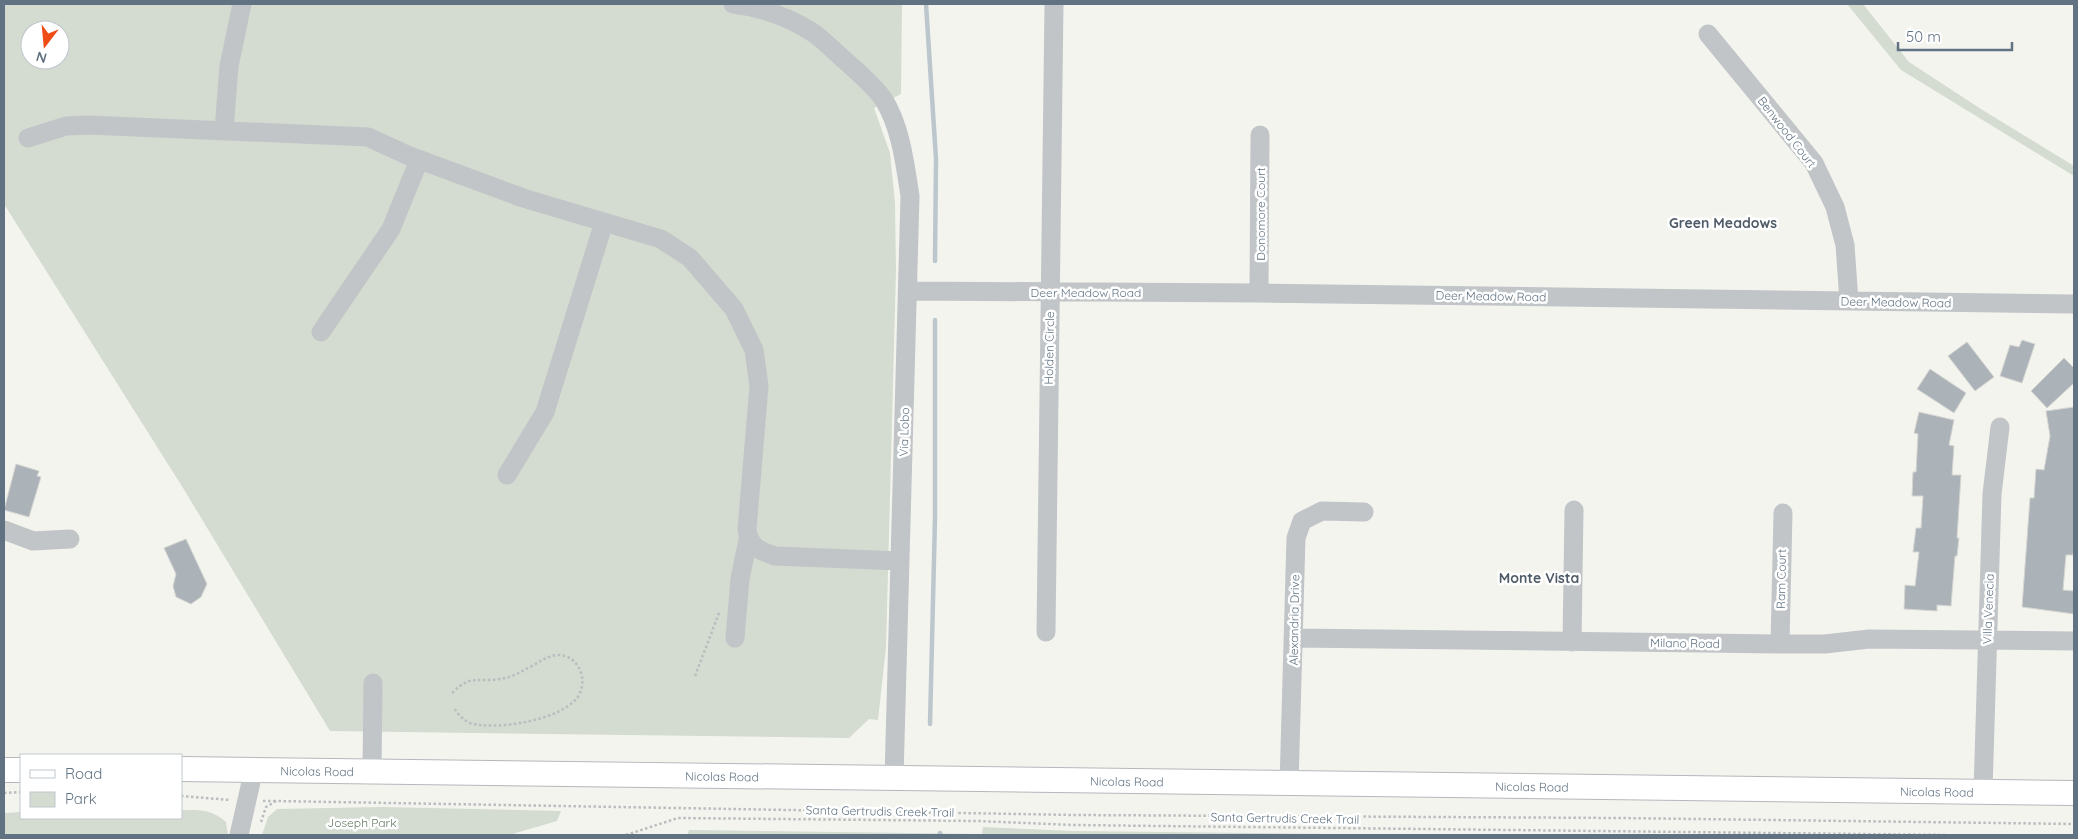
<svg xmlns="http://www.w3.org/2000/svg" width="2078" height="839" font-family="Quicksand,sans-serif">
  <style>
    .green { fill: #d4dbd0; fill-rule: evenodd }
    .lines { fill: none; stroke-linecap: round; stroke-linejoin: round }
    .stream { stroke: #bbc7cc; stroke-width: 4.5 }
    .building { fill: #abb3b8; stroke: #d5d5d2 }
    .major-casing { stroke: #b4b8bc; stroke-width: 26 }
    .path { stroke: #babdbf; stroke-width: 2.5; stroke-dasharray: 2.5 2.5; stroke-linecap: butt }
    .minor { stroke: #c1c5c8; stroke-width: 19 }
    .major { stroke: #fff; stroke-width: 24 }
    .labels { text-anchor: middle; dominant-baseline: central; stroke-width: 5; stroke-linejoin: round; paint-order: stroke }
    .street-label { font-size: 12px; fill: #617383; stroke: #fff }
    .park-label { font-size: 12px; fill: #657960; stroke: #fff }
    .neighbourhood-label { font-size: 14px; font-weight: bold; fill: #4f5c67; stroke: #fff }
  </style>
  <rect width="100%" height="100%" fill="#f4f4ef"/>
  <path class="green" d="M4,4H902L901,94L874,108L890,153L895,203L896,270L886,647L878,720L869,719L849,738L330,731L183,488L4,204ZM30,30H60V60H30Z
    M1847,4H1863L1909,62L1981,109L2074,166V176L1901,70Z
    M382,807L561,811L557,821L509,835H262L268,817L277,809Z
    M181,810C199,810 212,809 226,822L228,835H4V813L21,812V818H181Z
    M983,827L1073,831L1414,835H687L689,830L982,834Z"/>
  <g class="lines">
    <path class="stream" d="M926,4L936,159L935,261
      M930,724L935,518V320
      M940,833L941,835"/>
  </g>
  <path class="building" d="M2022,340L2035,344L2022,383L2000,376L2010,345L2019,347Z
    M1967,342L1994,377L1975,391L1948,356Z
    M2064,358L2074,368V383L2047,408L2031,391Z
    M1930,369L1966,393L1954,413L1917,389Z
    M2074,407V546L2073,555H2066L2063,590L2074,591V614L2022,607L2030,498H2034L2036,469L2044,470L2050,436L2046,411Z
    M1919,412L1954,420L1949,445L1954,446L1952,475H1961L1957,538H1959L1957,556H1955L1951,606L1937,605V611L1904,609L1905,585L1915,586L1919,552H1913L1916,528H1921L1923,496H1912L1913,472H1916L1918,434L1914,433Z
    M16,464L39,471L37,476L41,477L29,517L4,510Z
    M186,539L207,584L201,597L191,604L176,597L173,586L176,574L164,548Z"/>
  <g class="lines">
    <g class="major-casing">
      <g id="major">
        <path id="s1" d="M181,769L2074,793"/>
        <path d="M4,770H21"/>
      </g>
    </g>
    <path class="path" d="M695,676L719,613
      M452,693C472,673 477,683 500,679C510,678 519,673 528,668C539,663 547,655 559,655C580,656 589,682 577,698C560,720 496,731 470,723C463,720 458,714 454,708
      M4,793L21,792
      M181,796L230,800
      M263,801H275
      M261,822L266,807L276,801L1075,815L1619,818L2074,824
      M626,835L678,818L978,821L1073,825L1947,835"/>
    <path class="minor" d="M733,4C761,7 791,18 815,34C827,43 838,55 849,64C861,75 875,87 884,100C901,128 905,164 910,196L894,778
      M1708,34L1814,163L1835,207L1845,245L1849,301
      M224,130L229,66L242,4
      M28,138L66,126L89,125L368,137L407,155L523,198L661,239L690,258L734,309L754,350L759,386L747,529C749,547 760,551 775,556L900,561
      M908,291L1259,293L2074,304
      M1259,293L1260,135
      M321,332L391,229L419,160
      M507,475L545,412L604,222
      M4,530L33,541L70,539
      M1046,632L1054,4
      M735,638L740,579L748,540
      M1295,638L1780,644H1825L1869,639L2074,641
      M1572,642L1574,510
      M1780,644L1783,513
      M372,771L373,683
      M1289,785L1296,538L1302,521L1322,511L1364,512
      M1983,792L1992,494L2000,427
      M239,835L254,769"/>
    <use href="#major" class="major"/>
  </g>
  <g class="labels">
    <g class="street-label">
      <text transform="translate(1787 132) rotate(52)">Benwood Court</text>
      <text transform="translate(1260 214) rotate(-90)">Donomore Court</text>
      <text x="1086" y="292">Deer Meadow Road</text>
      <text transform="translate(1491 296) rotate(1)">Deer Meadow Road</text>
      <text transform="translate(1896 302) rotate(1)">Deer Meadow Road</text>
      <text transform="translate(1049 348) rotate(-89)">Holden Circle</text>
      <text transform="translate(904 432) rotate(-88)">Via Lobo</text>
      <text transform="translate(1781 579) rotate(-89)">Ram Court</text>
      <text transform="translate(1988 609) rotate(-88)">Villa Venecia</text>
      <text transform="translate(1294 620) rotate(-89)">Alexandria Drive</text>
      <text transform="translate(1685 643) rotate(1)">Milano Road</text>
      <text stroke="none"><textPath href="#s1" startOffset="136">Nicolas Road</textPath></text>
      <text stroke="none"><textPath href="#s1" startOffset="541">Nicolas Road</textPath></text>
      <text stroke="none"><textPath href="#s1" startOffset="946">Nicolas Road</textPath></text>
      <text stroke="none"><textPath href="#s1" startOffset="1351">Nicolas Road</textPath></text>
      <text stroke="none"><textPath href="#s1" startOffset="1756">Nicolas Road</textPath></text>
      <text transform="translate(880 811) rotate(1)">Santa Gertrudis Creek Trail</text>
      <text transform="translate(1285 818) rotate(1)">Santa Gertrudis Creek Trail</text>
    </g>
    <g class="park-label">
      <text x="362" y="822">Joseph Park</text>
    </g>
    <g class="neighbourhood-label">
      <text x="1723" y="223">Green Meadows</text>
      <text x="1539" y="578">Monte Vista</text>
    </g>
  </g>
  <rect width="2078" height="839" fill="none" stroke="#617383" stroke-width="10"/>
  <rect x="20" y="754" width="162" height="65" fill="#ffffff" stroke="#c0c7cd"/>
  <rect x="30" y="770" width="25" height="8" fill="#ffffff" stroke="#c0c7cd"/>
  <text x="65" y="779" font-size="15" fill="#617383">Road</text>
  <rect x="30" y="792" width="25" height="15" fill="#d4dbd0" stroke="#c0c7cd"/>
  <text x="65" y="804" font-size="15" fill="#617383">Park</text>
  <g transform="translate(45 45) rotate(196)"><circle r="24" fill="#ffffff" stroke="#c0c7cd"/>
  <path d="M0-4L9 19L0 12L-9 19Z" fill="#ee4b15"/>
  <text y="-8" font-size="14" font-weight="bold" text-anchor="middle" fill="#617383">N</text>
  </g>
  <path d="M1898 42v8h114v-8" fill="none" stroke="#617383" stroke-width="2.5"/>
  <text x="1906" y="42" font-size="15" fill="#617383" stroke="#ffffff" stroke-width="4" paint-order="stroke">50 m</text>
</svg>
